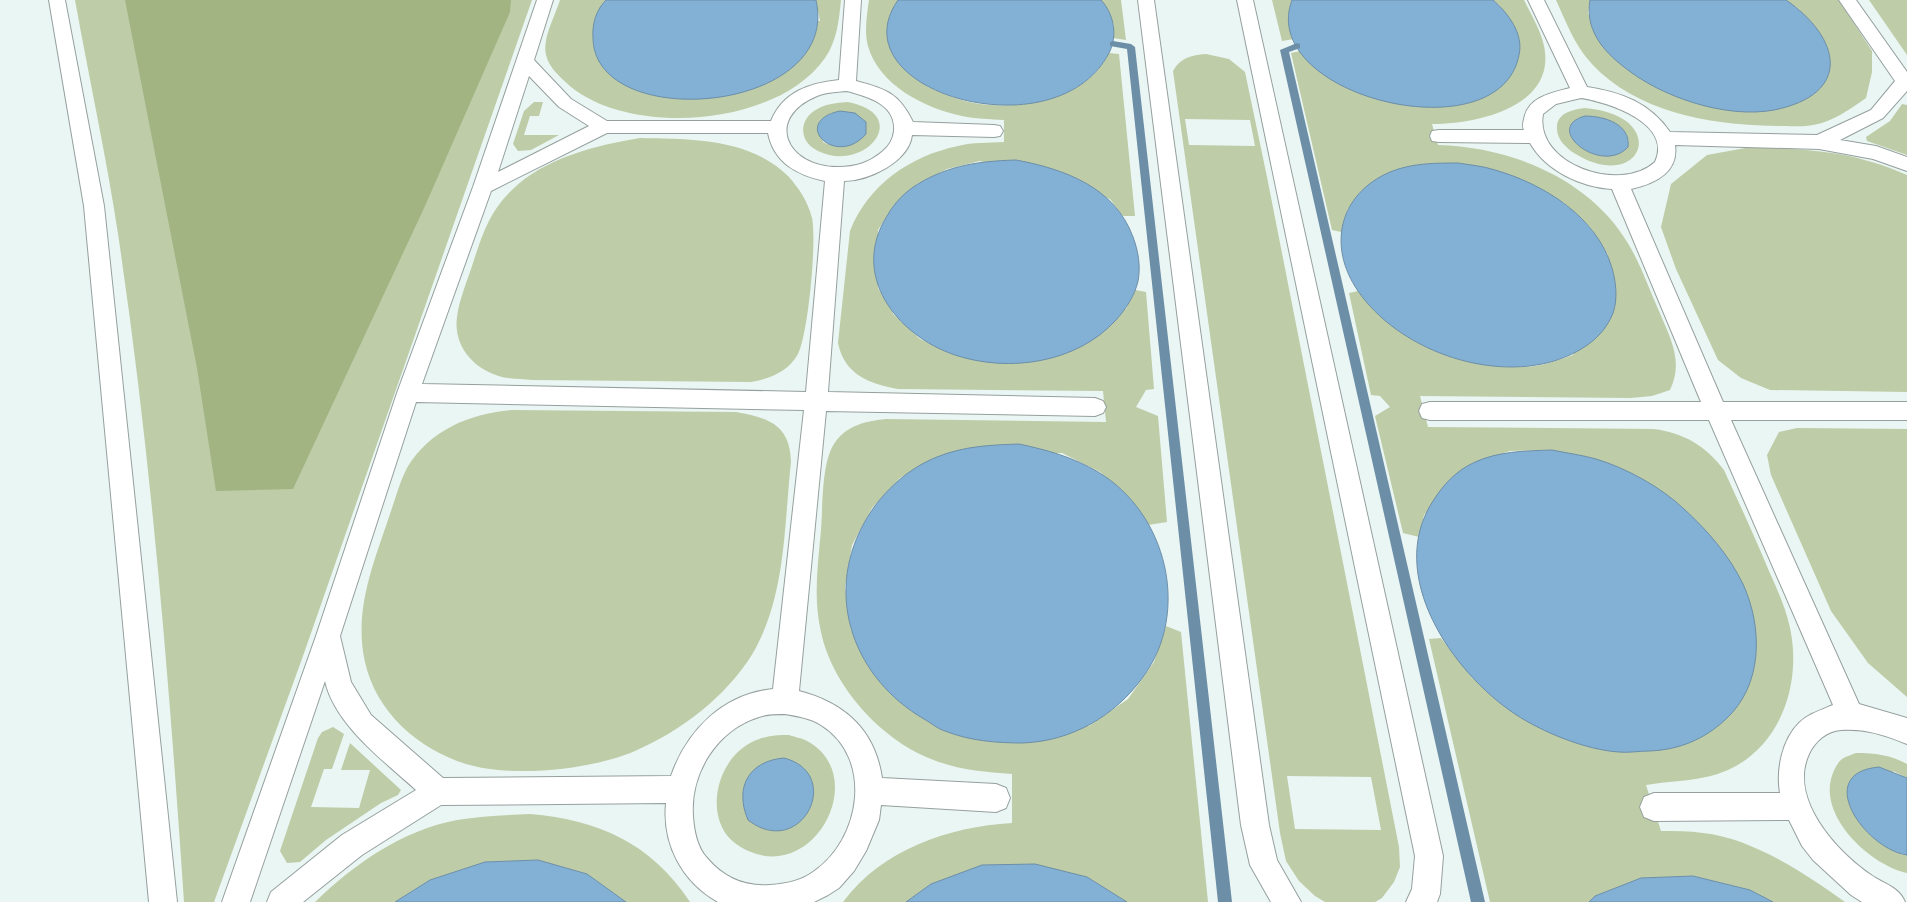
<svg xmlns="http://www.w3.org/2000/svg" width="1907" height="902" font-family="'Exo 2',sans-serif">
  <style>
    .green { fill: #becca8; fill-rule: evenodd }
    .forest { fill: #a1b482 }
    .water { fill: #83b1d6; stroke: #6c8ea7 }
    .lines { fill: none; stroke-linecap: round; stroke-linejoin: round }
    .stream { fill: #6c8ea7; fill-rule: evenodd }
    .lane-casing { stroke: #95a09e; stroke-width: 2 }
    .lane { fill: #fff; fill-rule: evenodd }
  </style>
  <rect width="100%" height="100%" fill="#eaf6f3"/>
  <path class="green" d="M75,0H532L303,656L214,902H184C169,679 151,455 118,234C106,155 89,78 75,0Z
    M560,0H606L601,5L820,21L816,0H841C839,20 837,41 825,58C778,126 633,137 571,87C561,78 549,68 546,55C542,39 555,16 560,0Z
    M869,0H898L892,10L928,87C948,96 968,104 990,105C1034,108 1089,95 1109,53L1119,54L1135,216H1123L1110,199L980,161L947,169L917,184L894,205L878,230V288L894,315L920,339L955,355L1126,309L1135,290L1146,292L1154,389L1146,390L1136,407L1158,416L1167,522L1148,525L1132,501L1100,472L1062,453L936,457L900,478L872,508L852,545L845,587L851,630L1089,726L1128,699L1154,662L1166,626L1181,632L1208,902H1127L1087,877L931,884L906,902H843C883,849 948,827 1012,823V774C984,772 958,770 931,759C880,739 832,685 821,632C813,598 818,564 821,530C823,506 821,460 836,441C848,425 867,421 886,419L1106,422L1103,391L898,389C869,384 844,374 838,343L850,231C868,185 910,156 958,146C973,142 989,143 1004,142V120C990,119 975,119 962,116C924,108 879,85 868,46C864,32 867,14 869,0Z
    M1101,0H1121L1126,40L1113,38L1114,25Z
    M1272,0H1292C1287,13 1287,27 1294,39L1282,41Z
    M1493,0H1524C1531,14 1541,31 1544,46C1557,107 1476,124 1432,124L1438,145C1511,147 1591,179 1629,245C1641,265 1649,289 1659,311C1670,338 1684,361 1670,390L1652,396L1631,398L1420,396L1428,427L1654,429C1684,433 1706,446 1724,470C1739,503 1755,537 1769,571C1777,589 1786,608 1790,628C1802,683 1781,746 1728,770C1700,782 1674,780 1646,785L1661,831C1675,831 1689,831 1703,833C1752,838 1806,874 1845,902H1773L1750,890L1693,876L1641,878L1595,896L1589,902H1490L1429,639L1441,638L1473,679L1552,450L1510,451L1472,463L1424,515L1419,537L1403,533L1375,416L1390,407L1380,396L1371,395L1349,293L1358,291C1366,300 1374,311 1384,319C1426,354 1482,371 1536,366C1548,364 1561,359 1573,355L1608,255L1590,227L1563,202L1348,208L1341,232L1332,230L1291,53L1300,51L1416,107L1450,106L1480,99L1501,7Z
    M1556,0H1590L1588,14L1739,111L1773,110L1800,102V10L1786,0H1839L1872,51V72L1866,98C1850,109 1833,122 1813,125C1804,127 1792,126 1783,126C1721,126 1649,116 1601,73C1577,51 1569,29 1556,0Z
    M1869,0H1907V55Z
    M1206,54L1229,59L1245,72L1267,177L1399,847L1400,867L1394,882L1382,898L1375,902H1325L1315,896L1299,881L1286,861L1280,833L1173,71C1180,58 1191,55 1206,54ZM1185,119L1250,120L1255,146L1189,145ZM1287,776L1371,777L1381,830L1295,829Z
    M534,102H543L539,116H530L524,135H559L531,150L518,151L513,144L524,111Z
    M847,102C914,114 865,174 818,151C800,143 798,122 814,111C824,104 836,103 847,102ZM832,113L866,122V134C856,146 836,149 823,142L820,120Z
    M1902,104L1907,105V155L1867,141L1866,137L1890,121Z
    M1584,108C1673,115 1642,196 1574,153C1566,148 1557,139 1557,129C1556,113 1572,110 1584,108ZM1578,118L1621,128L1629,141L1569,127Z
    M640,138C691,139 749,138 788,176C799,188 808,202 812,218C817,241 808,335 798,354C788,372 769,379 751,382L532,380C523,379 512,379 502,377C474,370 453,346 457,317C459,301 466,284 471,269C481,239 488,212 512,190C544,158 597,145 640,138Z
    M1751,147C1812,150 1849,150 1907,175V392L1770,390L1741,378L1718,360L1676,269L1661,227L1671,184L1707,155Z
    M512,410L736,412C769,418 790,425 791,462C784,526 786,596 753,653C726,697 681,731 635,751C591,770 512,778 466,764C418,749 376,712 365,662C353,609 375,560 391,511C396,497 400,481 407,468C429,430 471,413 512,410Z
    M1797,428L1907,429V697L1868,663L1831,611L1771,475L1767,455L1779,432Z
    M333,727L344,734L332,769H324L311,807L359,808L370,770H341L350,743L401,790L398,795L381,803L326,840L300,862L287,863L280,851L318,738L322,732Z
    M789,735C794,737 802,738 807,741C870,775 816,879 751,852C741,848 732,842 726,834C706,805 720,758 752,742C764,736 775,735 789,735Z
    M1856,753C1875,753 1891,755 1907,764V778L1893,771L1900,854L1907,855V873C1871,865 1821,819 1831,779C1833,772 1836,764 1842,759C1846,756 1852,755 1856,753Z
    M530,814C599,820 651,843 690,902H626L587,874L538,860L485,862L430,880L395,902H315C354,864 403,830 457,820C481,816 506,815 530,814Z"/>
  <path class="forest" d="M125,0H511L510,12L425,206L293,489L216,491L197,368Z"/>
  <path class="water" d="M606,0H816C842,114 594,134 593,38C592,24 596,10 606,0Z
    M898,0H1101C1114,14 1118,36 1109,53C1056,155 835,91 898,0Z
    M1292,0H1493C1508,13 1524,34 1519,55C1500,156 1256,96 1292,0Z
    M1590,0H1786C1841,38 1853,94 1774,110C1726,119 1661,97 1624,67C1602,50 1585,29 1590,0Z
    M840,111L855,113L866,122V134C836,169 789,122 840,111Z
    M1585,116C1604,116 1631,124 1628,147C1602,176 1541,128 1585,116Z
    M1016,160C1064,169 1115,187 1133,237C1138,250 1141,266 1138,281C1135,295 1126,309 1116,320C1077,363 1009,373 955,355C896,335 850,275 887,216C894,203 906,191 918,184C949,165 981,161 1016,160Z
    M1458,163C1470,165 1483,166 1495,170C1544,184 1597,217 1612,268C1616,282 1618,299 1613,313C1603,339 1579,353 1554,361C1487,381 1398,349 1358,291C1327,246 1339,194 1390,172C1412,163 1435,163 1458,163Z
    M1019,444C1047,450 1073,457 1098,472C1167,513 1191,612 1143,677C1115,716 1072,741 1023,743C997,743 970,741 945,731C938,729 931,723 924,719C855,679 824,598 863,525C878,496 906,469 937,457C964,446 991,445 1019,444Z
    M1552,450C1566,453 1582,455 1596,459C1626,468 1661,487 1684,509C1707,530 1729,555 1743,584C1763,628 1763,685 1726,719C1705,739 1679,750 1649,751C1639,751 1629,753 1619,752C1586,750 1542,732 1515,714C1452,672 1385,575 1433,501C1443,485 1456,471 1473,463C1498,451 1525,451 1552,450Z
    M784,758C845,774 801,861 748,820C734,787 749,761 784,758Z
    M1879,767L1907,778V855C1865,849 1812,773 1879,767Z
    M538,860L587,874L626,902H395L430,880L485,862Z
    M1035,864L1087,877L1127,902H906L931,884L982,865Z
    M1693,876L1750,890L1773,902H1589L1595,896L1641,878Z"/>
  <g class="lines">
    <path class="stream" d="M1113,41L1131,44L1135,47L1232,902H1218L1127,49L1110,46V42Z
      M1297,43L1300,44V48L1289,52L1485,902H1471L1280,50Z"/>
    <g class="lane-casing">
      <path id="lane" d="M49,0H65L104,206L177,902H149L84,206Z
        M537,0H553L534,60L571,99L607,121H771C783,92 809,83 839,80L845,0H861L856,81C886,89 899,93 913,122L994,125L1000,126L1003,131L1000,136L994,137L912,135C909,162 868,181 844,181L828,392L1095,398L1103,401L1106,407L1103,413L1095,416L826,411L799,691C845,703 875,730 882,778L996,784L1006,788L1010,798L1006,808L996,812L881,805L879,820L866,851L854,871L839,888L828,895L814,902H718C682,882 662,844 666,803L441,805L362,855L303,902H267L271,892L342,835L416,790C384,761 335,725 325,681L250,902H222L316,636L397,393L473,187ZM529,76L559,107L589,126L498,172ZM847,91C868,97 896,104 894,131C893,139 889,146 883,151C869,163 856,167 838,167C786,167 764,118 817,96C826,92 837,92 847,91ZM607,133H768C774,163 797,175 825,181L806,392L422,384L491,191ZM416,402L804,410L773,689C723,694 687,730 671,776L443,778L371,715L351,682L340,636ZM785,714C797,716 810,718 821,725C874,758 861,840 813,872C801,881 785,884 770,885C745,887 724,878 707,858C697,847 694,831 693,816C690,773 717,730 759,717C767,714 776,714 785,714Z
        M1138,0H1154L1269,825L1277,860L1301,902H1271L1250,865L1241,825Z
        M1237,0H1253L1443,856L1440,894L1437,902H1406L1412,889L1415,856Z
        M1528,0H1544L1587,87C1621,92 1650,103 1670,132L1817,135L1871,110L1895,81L1839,0H1856L1907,72V91L1883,118L1840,140L1876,146L1907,157V171L1873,159L1819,149L1675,145C1679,173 1654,184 1631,189L1723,402H1907V420H1731L1859,704L1907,718V744C1885,735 1864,728 1841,730C1827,731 1815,741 1809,754C1788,799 1837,852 1871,875C1884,884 1899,887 1905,902H1862L1851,895L1813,860L1802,846L1789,820L1654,821L1644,817L1640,807L1644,797L1654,793H1780C1776,770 1782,740 1799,723C1808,714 1821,710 1833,705L1709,420H1430L1422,418L1419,411L1422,404L1430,402H1701L1612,189C1581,187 1546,171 1530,143L1439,142L1432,141L1430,136L1432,131L1439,130H1524C1522,126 1523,124 1524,119C1528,97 1551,93 1570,88ZM1581,98C1608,102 1673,123 1655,162C1620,194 1534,164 1543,114L1556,104Z"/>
    </g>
    <use href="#lane" class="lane"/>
  </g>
</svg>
